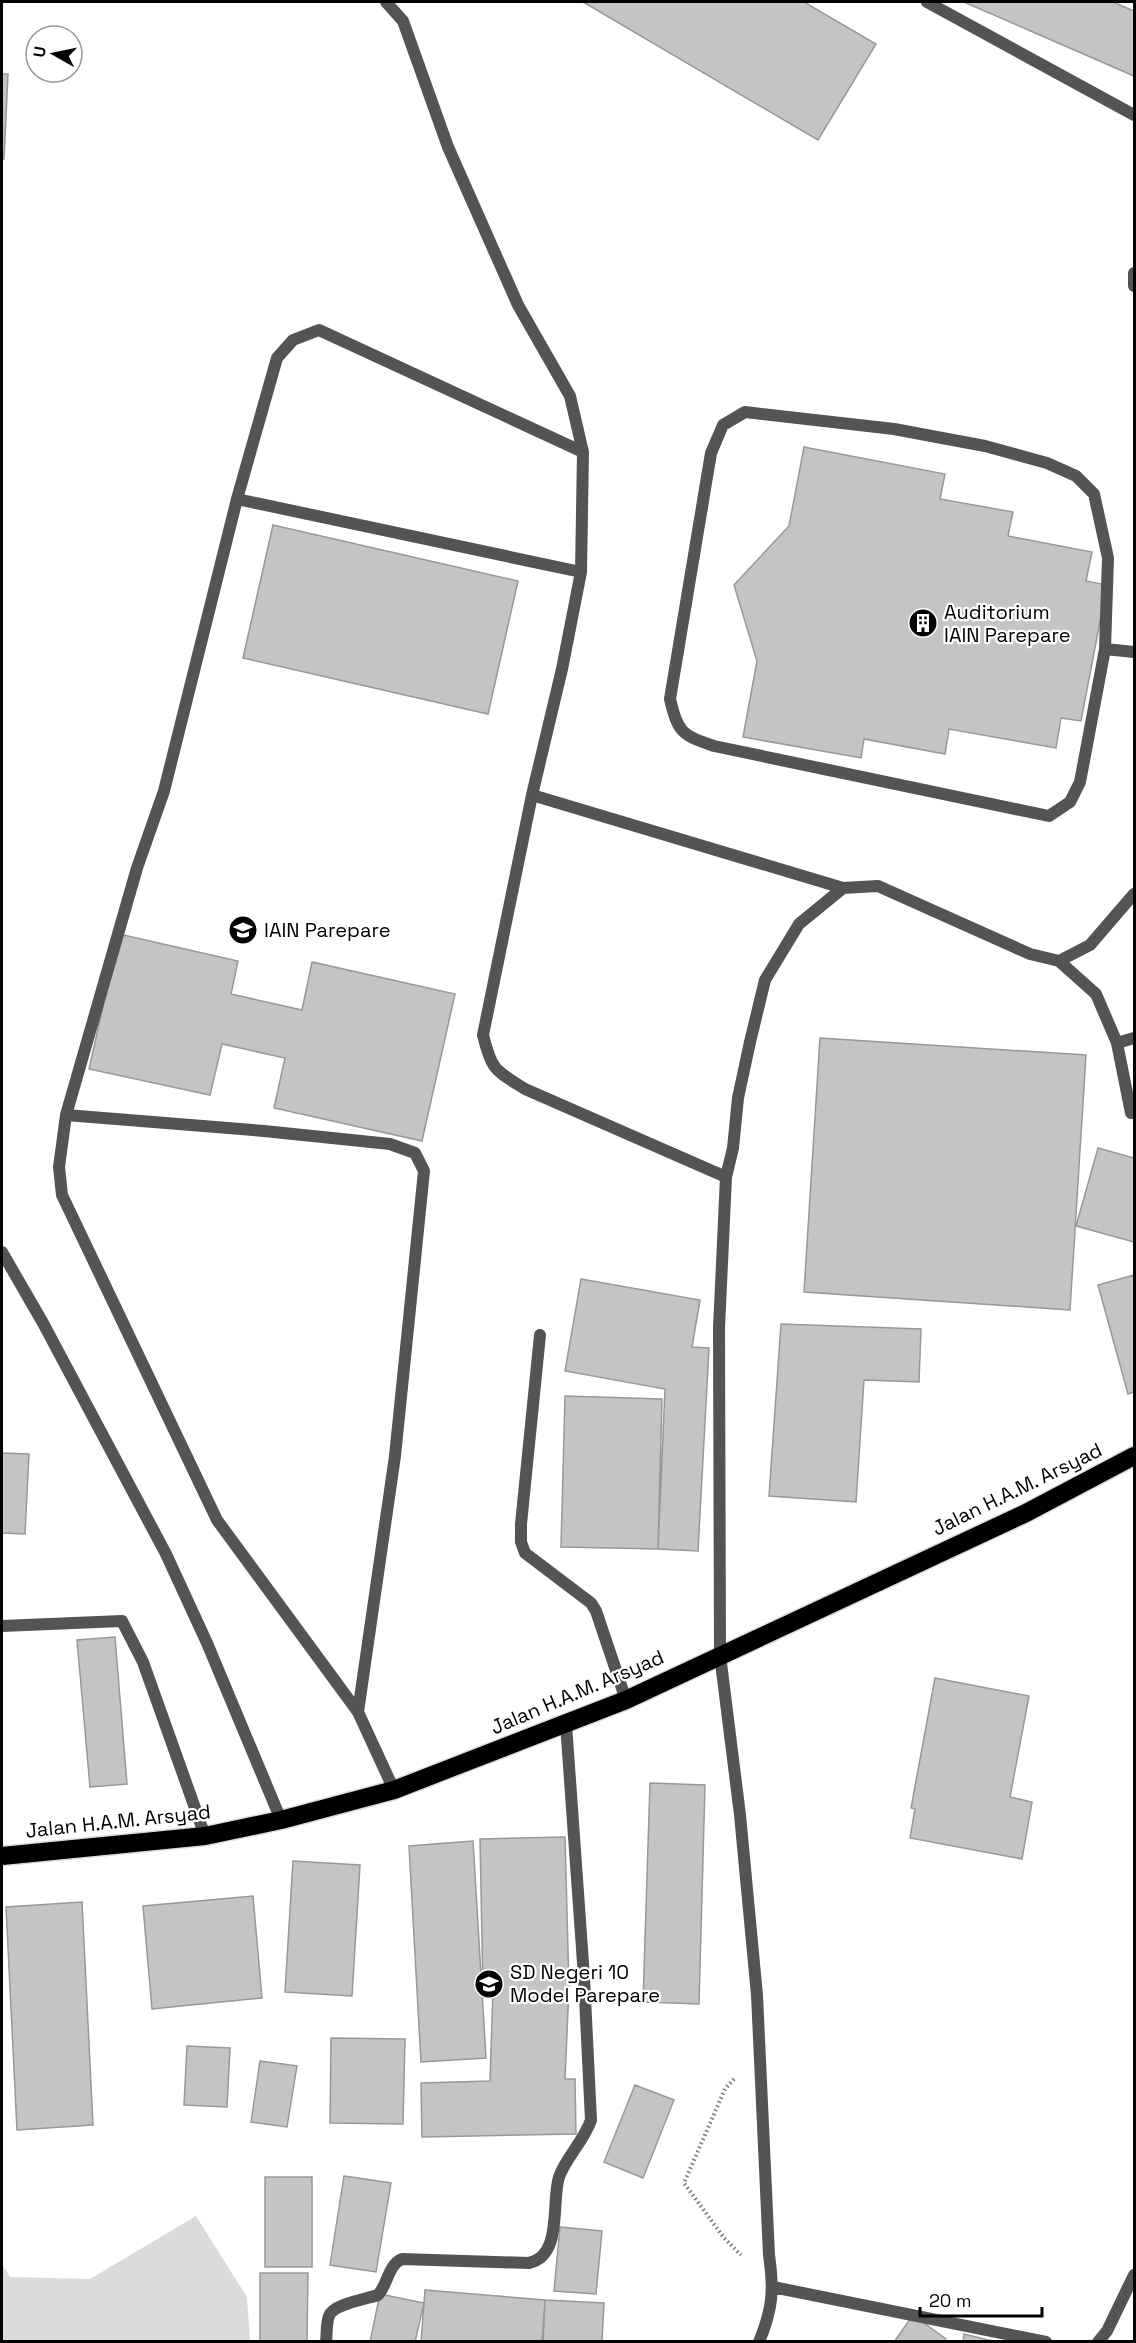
<svg xmlns="http://www.w3.org/2000/svg" width="1136" height="2343" font-family="'Space Grotesk',sans-serif">
  <style>
    .green { fill: #dbdbdb }
    .building { fill: #c4c4c4; stroke: #989898; stroke-width: 1.5 }
    .lines { fill: none; stroke-linecap: round; stroke-linejoin: round }
    .highway-casing { stroke: #dbdbdb; stroke-width: 21 }
    .path { stroke: #767676; stroke-width: 4; stroke-dasharray: 1.5 3; stroke-linecap: butt }
    .lane { stroke: #545454; stroke-width: 12 }
    .street { stroke: #545454; stroke-width: 12 }
    .highway { stroke: #000; stroke-width: 18 }
    .labels { text-anchor: middle; dominant-baseline: central; stroke-width: 4.5; stroke-linejoin: round; paint-order: stroke }
    .poi-label { font-size: 20px; fill: #000; stroke: #fff; text-anchor: start }
    .street-label { font-size: 20px; fill: #000; stroke: #fff }
  </style>
  <rect width="100%" height="100%" fill="#fff"/>
  <path class="green" d="M196,2216L247,2297L250,2341H2V2264L10,2277L90,2279Z"/>
  <path class="building" d="M583,2H804L876,44L818,140Z
    M964,2H1113L1134,11V76Z
    M2,74H8L4,159H2Z
    M804,447L945,474L940,499L1013,512L1008,536L1092,552L1086,581L1107,585L1081,721L1061,718L1056,748L949,729L945,754L864,739L861,758L743,737L757,661L734,585L789,526Z
    M273,525L518,581L488,714L243,658Z
    M119,934L238,961L231,994L302,1010L312,962L455,994L422,1141L274,1108L285,1058L222,1044L210,1095L89,1069Z
    M820,1038L1086,1055L1070,1310L804,1292Z
    M1098,1148L1134,1158V1242L1076,1226Z
    M1134,1275V1392L1128,1394L1098,1285Z
    M581,1279L700,1300L692,1347L709,1348L698,1551L658,1549L665,1389L565,1371Z
    M781,1324L921,1329L919,1382L864,1380L856,1502L769,1496Z
    M565,1396L662,1399L658,1549L561,1547Z
    M2,1453L29,1454L25,1534L2,1533Z
    M115,1637L127,1784L90,1787L77,1640Z
    M935,1678L1029,1696L1010,1797L1032,1802L1022,1859L910,1838L915,1809L911,1808Z
    M650,1783L705,1785L699,2004L643,2002Z
    M565,1837L569,1987L565,2079H575L576,2134L422,2137L421,2083L490,2081L493,1989H483L480,1839Z
    M473,1841L486,2058L421,2062L409,1846Z
    M293,1861L360,1865L352,1996L285,1992Z
    M253,1896L262,1998L152,2009L143,1906Z
    M82,1902L93,2125L17,2130L6,1907Z
    M331,2038L405,2039L403,2124L330,2123Z
    M187,2046L230,2048L227,2107L184,2105Z
    M260,2061L297,2066L287,2127L251,2122Z
    M635,2085L674,2100L643,2178L604,2162Z
    M344,2176L391,2183L376,2272L330,2265Z
    M265,2177H312V2267H265Z
    M560,2227L602,2231L596,2294L554,2291Z
    M260,2273H308L307,2342H260Z
    M425,2290L545,2300L542,2342H421Z
    M380,2294L424,2303L415,2342H370Z
    M545,2300L604,2303L602,2342H543Z
    M913,2315L946,2339L944,2342H894Z
    M964,2334L996,2342H963Z"/>
  <g class="lines">
    <g class="highway-casing">
      <path id="highway" d="M2,1856L205,1836L281,1820L394,1790L626,1700L1026,1513L1134,1456"/>
    </g>
    <path class="path" d="M734,2079L725,2089L684,2183L724,2238L741,2255"/>
    <path class="lane" d="M745,412L894,429L985,446L1047,463L1076,476L1094,494L1108,558L1105,649L1080,782L1070,802L1049,816L714,746C681,735 678,732 670,699L711,453L723,425Z
      M1105,649L1134,652
      M540,1335L521,1524V1542L525,1553L591,1603L596,1611L626,1700
      M2,1626L122,1621L143,1662L205,1836
      M326,2342C327,2334 326,2324 329,2316C333,2304 367,2299 378,2295C388,2284 388,2265 402,2259L529,2263C563,2256 551,2202 559,2177C566,2157 584,2141 591,2120L584,1977L566,1724"/>
    <path class="street" d="M386,2L403,21L448,147L518,305L570,396L583,452L581,572L562,669L532,795L843,888
      M927,2L1134,115
      M1134,273V286
      M237,499L581,572
      M532,795L483,1035C492,1071 495,1070 525,1089L726,1177
      M1059,961L1096,994L1117,1043L1131,1113
      M1117,1043L1134,1038
      M66,1115L264,1131L390,1144L415,1153L424,1171L395,1456L358,1712
      M2,1252L43,1323L166,1554L207,1643L281,1820
      M394,1790L358,1712L217,1520L62,1195L59,1167L66,1115L137,868L164,791L237,499L277,358L293,340L319,330L583,452
      M773,2287L1046,2342
      M759,2342C773,2308 774,2290 769,2255L757,1995L740,1815L720,1655L719,1328L726,1177L733,1148L738,1098L750,1042L765,980L799,924L843,888L878,886L1030,954L1059,961L1090,945L1134,894
      M1098,2342L1107,2331L1134,2275"/>
    <use href="#highway" class="highway"/>
  </g>
  <defs>
    <g id="building-disc" transform="scale(1.5)"><circle r="9.5" fill="#000" stroke="#fff"/><path d="M-4-6H4V6H1V3H-1V6H-4ZM-2.5-4.3h1.7v1.8h-1.7ZM.8-4.3h1.7v1.8H.8ZM-2.5-1h1.7V.8h-1.7ZM.8-1h1.7V.8H.8Z" fill="#fff"/></g>
    <g id="university-disc" transform="scale(1.5)"><circle r="9.5" fill="#000" stroke="#fff"/><path d="M0-5L7-2L0 1L-7-2ZM-4 1L0 2.5L4 1V4Q0 6-4 4Z" fill="#fff"/></g>
    <g id="school-disc" transform="scale(1.5)"><circle r="9.5" fill="#000" stroke="#fff"/><path d="M0-5L7-2L0 1L-7-2ZM-4 1L0 2.5L4 1V4Q0 6-4 4Z" fill="#fff"/></g>
  </defs>
  <g fill-rule="evenodd">
    <use href="#building-disc" x="923" y="623"/>
    <use href="#university-disc" x="243" y="930"/>
    <use href="#school-disc" x="489" y="1984"/>
  </g>
  <g class="labels">
    <g class="poi-label">
      <text x="944" y="612">Auditorium<tspan x="944" dy="23">IAIN Parepare</tspan></text>
      <text x="264" y="930">IAIN Parepare</text>
      <text x="510" y="1972">SD Negeri 10<tspan x="510" dy="23">Model Parepare</tspan></text>
    </g>
    <g class="street-label">
      <text transform="translate(1017 1489) rotate(-26)">Jalan H.A.M. Arsyad</text>
      <text transform="translate(577 1692) rotate(-23)">Jalan H.A.M. Arsyad</text>
      <text transform="translate(118 1821) rotate(-6)">Jalan H.A.M. Arsyad</text>
    </g>
  </g>
  <rect width="1136" height="2343" fill="none" stroke="#000000" stroke-width="6"/>
  <g transform="translate(54 54) rotate(279)"><circle r="28" fill="#ffffff" stroke="#999999" stroke-width="1.5"/>
  <path d="M0-4.5L10 22L0 15L-10 22Z" fill="#000000"/>
  <text y="-9" font-size="16" font-weight="bold" text-anchor="middle" fill="#000000">U</text>
  </g>
  <path d="M920 2307v9h122v-9" fill="none" stroke="#000000" stroke-width="3"/>
  <text x="929" y="2307" font-size="18" fill="#000000" stroke="#ffffff" stroke-width="4.5" paint-order="stroke">20 m</text>
</svg>
